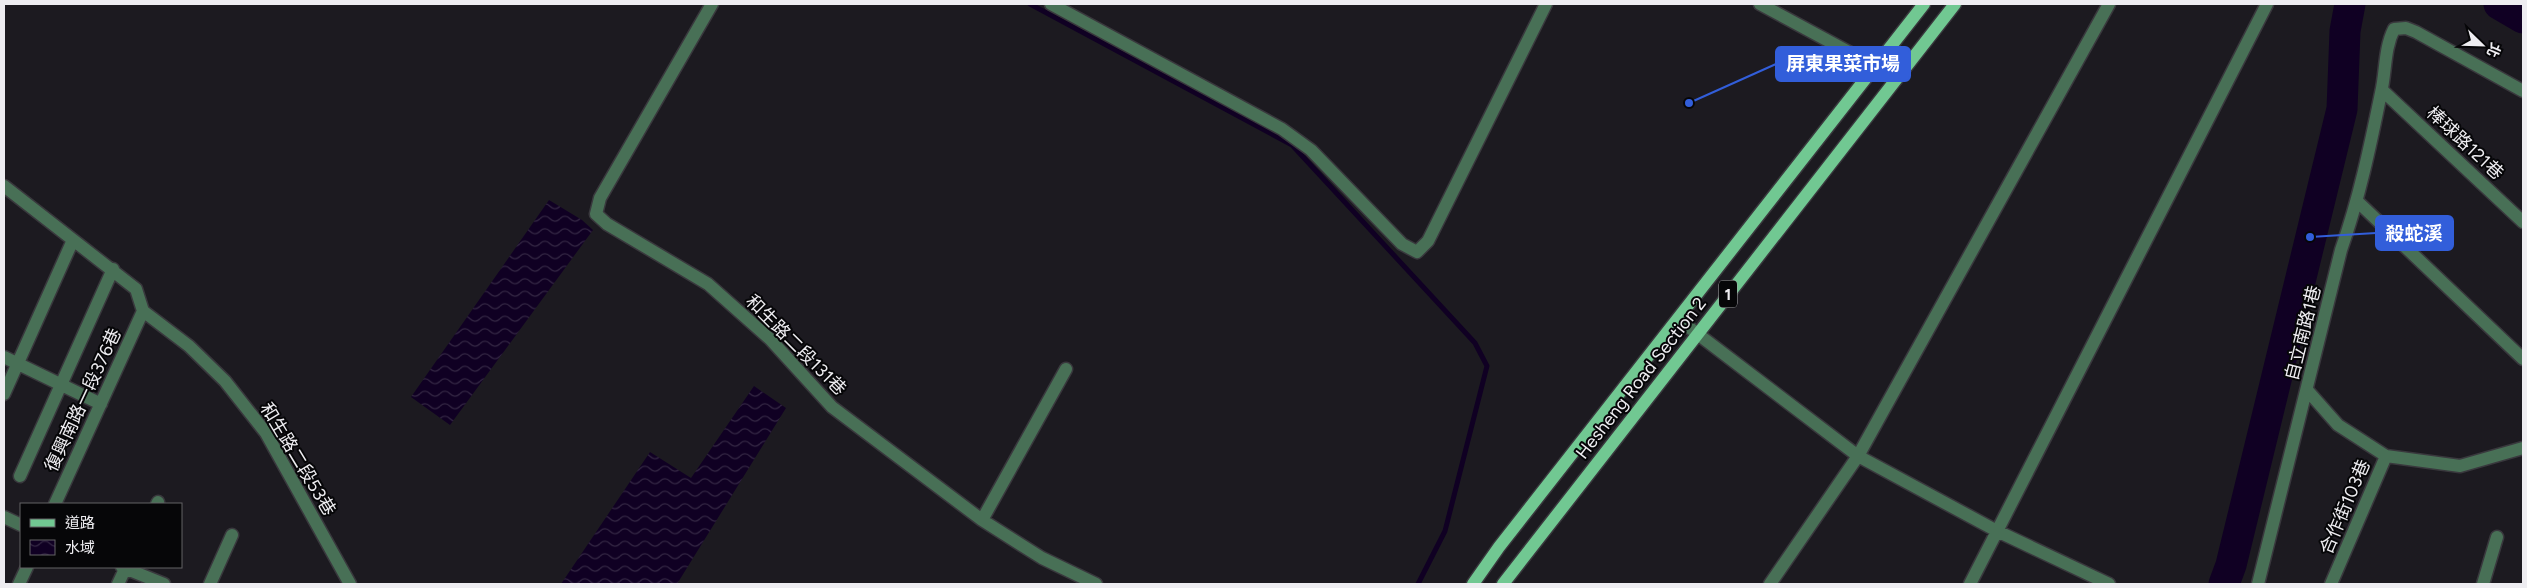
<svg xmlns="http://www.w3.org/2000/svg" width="2527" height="588" font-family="Figtree,'Noto Sans TC',sans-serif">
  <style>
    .water { fill: url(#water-waves) }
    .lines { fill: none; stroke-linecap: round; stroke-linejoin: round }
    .stream { stroke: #100023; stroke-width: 5 }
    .river { stroke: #100023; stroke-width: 31 }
    .minor-casing { stroke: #39383d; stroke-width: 15 }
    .major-casing { stroke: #39383d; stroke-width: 15 }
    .minor { stroke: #487056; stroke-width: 12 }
    .major { stroke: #71c892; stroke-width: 12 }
    .labels { text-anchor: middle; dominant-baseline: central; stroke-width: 4; stroke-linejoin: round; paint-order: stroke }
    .shield { fill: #060608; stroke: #a8a8ab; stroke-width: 1 }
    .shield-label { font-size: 16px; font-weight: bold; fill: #eeedf1 }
    .street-label { font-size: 18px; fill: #eeedf1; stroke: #060608 }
    .leader { fill: none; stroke: #325eda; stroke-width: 2 }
    .callout-dot { fill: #325eda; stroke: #060608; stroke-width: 2 }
    .callout { fill: #325eda; stroke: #325eda; stroke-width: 2 }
    .callout-label { font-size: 19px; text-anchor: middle; font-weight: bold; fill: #fff }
  </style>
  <defs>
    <pattern id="water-waves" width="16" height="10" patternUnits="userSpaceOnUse" patternTransform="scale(1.25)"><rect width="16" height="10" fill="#100023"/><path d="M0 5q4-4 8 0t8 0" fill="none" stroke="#332643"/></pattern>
  </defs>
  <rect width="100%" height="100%" fill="#1c1a20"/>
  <path class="water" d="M549,200L582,220L593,230L450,425L411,397Z
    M754,386L786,408L677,584H561L650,452L691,478Z"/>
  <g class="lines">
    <path class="stream" d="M1030,4L1292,145L1475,343L1487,366L1445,531L1418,584"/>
    <path class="river" d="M2499,4L2523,18
      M2224,584L2231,565L2342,109L2345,31L2350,4"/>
    <g class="minor-casing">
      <path id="minor" d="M712,4L600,198L596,214L607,224L708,284L770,339L832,407L982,520L1042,558L1096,584
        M1051,4L1282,129L1311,150L1402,244L1417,252L1428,241L1546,4
        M1760,4L1897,78
        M2382,90L2523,222
        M4,186L136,289L143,311L189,346L225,381L266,433L350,584
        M2358,202L2523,359
        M1678,319L1858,456L1997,531L2109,584
        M4,357L101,404
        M2307,390L2338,425L2386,456L2331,584
        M4,394L73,240
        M2386,456L2460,466L2523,448
        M20,476L113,269
        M55,504L143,311
        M157,504L158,502
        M4,517L21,525
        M982,520L1066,369
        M122,567L164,584
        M19,584L27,567
        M118,584L126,567
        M210,584L232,535
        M1770,584L1858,456L2109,4
        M1970,584L2267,4
        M2258,584L2341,250C2359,199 2370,147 2381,93C2386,72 2384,49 2394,29L2406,28L2416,32L2523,91
        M2483,584L2497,537"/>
    </g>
    <g class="major-casing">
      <path id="major" d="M1473,584L1499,547L1924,4
        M1503,584L1955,4"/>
    </g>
    <use href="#minor" class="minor"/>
    <use href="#major" class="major"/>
  </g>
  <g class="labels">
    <rect class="shield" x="1719" y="280.5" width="18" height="27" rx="4"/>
    <g class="shield-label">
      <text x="1728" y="294">1</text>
    </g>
    <g class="street-label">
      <text transform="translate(2465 143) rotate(43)">棒球路121巷</text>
      <text transform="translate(2303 333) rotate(-76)">自立南路1巷</text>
      <text transform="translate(796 345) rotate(45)">和生路二段131巷</text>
      <text transform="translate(1641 378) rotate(-52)">Hesheng Road Section 2</text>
      <text transform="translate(83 400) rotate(-65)">復興南路一段376巷</text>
      <text transform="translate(298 459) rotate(59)">和生路二段53巷</text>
      <text transform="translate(2345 507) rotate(-67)">合作街103巷</text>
    </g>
  </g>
  <path class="leader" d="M1689 103L1776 64M2310 237L2376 233"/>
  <g class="callout-dot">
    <circle cx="1689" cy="103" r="5"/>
    <circle cx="2310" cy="237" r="5"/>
  </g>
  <g class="callout">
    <rect x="1776" y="47" width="134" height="34" rx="5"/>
    <rect x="2376" y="216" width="77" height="34" rx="5"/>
  </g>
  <g class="callout-label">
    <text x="1843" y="70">屏東果菜市場</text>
    <text x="2414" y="240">殺蛇溪</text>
  </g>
  <rect width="2527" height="588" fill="none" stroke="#eeedf1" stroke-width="10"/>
  <rect x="20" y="503" width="162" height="65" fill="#060608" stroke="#636265"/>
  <rect x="30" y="519" width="25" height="8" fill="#71c892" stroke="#636265"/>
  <text x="65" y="528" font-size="15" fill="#eeedf1">道路</text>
  <rect x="30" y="540" width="25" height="15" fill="url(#water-waves)" stroke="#636265"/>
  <text x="65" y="553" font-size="15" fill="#eeedf1">水域</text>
  <g transform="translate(2482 45) rotate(113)" stroke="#060608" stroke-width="4" paint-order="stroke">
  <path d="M0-4L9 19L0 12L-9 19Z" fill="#eeedf1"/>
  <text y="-8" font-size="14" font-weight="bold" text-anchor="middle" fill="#eeedf1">北</text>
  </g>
</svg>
